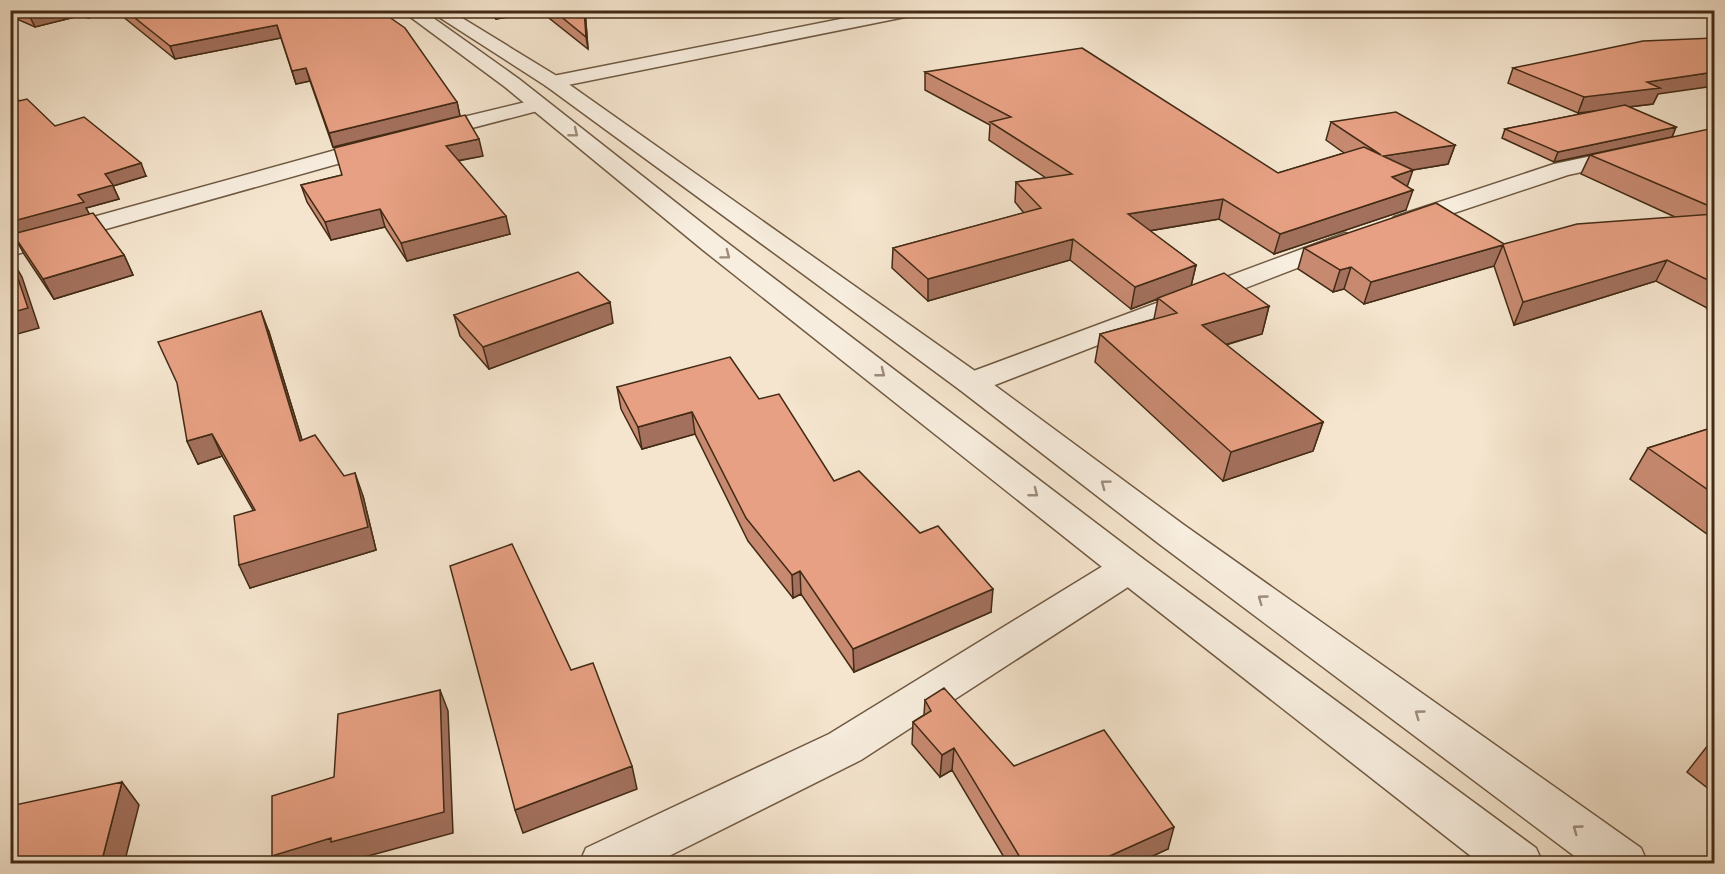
<svg xmlns="http://www.w3.org/2000/svg" width="1725" height="874" font-family="'IM FELL Great Primer',serif">
  <style>
    .lines { fill: none; stroke-linecap: round; stroke-linejoin: round }
    .minor-casing { stroke: #705a43; stroke-width: 3 }
    .tertiary-casing { stroke: #705a43; stroke-width: 3 }
    .minor { fill: #f8eedf; fill-rule: evenodd }
    .tertiary { fill: #f8eedf; fill-rule: evenodd }
    .wall { fill: #c78a71; stroke: #432b15; stroke-width: 1.5 }
    .shaded-wall { fill: #a2705c; stroke: #432b15; stroke-width: 1.5 }
    .building { fill: #e7a083; stroke: #432b15; stroke-width: 1.5 }
    .oneway { stroke: #9e8c7a }
  </style>
  <rect width="100%" height="100%" fill="#f5e5ce"/>
  <filter id="stains"><feTurbulence type="fractalNoise" baseFrequency=".00333" numOctaves="4"/><feColorMatrix values="0 0 0 0 .2 0 0 0 0 .09 0 0 0 0 .02 0 0 0 .5 -.17"/></filter>
  <radialGradient id="worn" r=".72"><stop offset=".6" stop-color="#630" stop-opacity="0"/><stop offset="1" stop-color="#630" stop-opacity=".3"/></radialGradient>
  <g class="lines">
    <g class="minor-casing">
      <path id="minor" d="M886,10H923L915,15L553,88L546,86L543,82L546,78L553,76Z
        M538,99L545,101L548,105L545,109L426,140L418,138L415,133L418,128Z
        M1714,130V143L1568,175L1403,230L1394,227L1390,222L1394,217L1554,164Z
        M379,138L387,140L390,145L387,150L10,256V240Z
        M1345,233L1354,236L1358,241L1354,246L982,390L971,392L960,390L955,383L960,376Z
        M1129,554L1142,558L1148,568L1142,578L861,760L653,864H579L586,848L829,734L1116,558Z"/>
    </g>
    <g class="tertiary-casing">
      <path id="tertiary" d="M401,10H422L519,79L721,238L1142,558L1536,848L1543,864H1481L1116,578L703,250L505,87Z
        M428,10H449L560,78L982,376L1184,525L1641,848L1648,864H1585L1158,543L960,390L807,277L546,86Z"/>
    </g>
    <use href="#minor" class="minor"/>
    <use href="#tertiary" class="tertiary"/>
  </g>
  <path class="wall" d="M10,10H379L457,102L460,116L333,147L310,81L296,84L281,38L175,59L116,11L88,18L83,15L35,27L10,16Z
    M485,10H585L588,49L540,11L496,19Z
    M1513,68L1658,94L1653,104L1628,107L1676,127L1672,137L1554,162L1502,138L1505,129L1601,110L1578,113L1508,83Z
    M925,72L1278,173L1344,153L1326,140L1331,122L1455,145L1448,164L1412,170L1407,186L1406,210L1274,254L1219,219L1149,231L1196,265L1191,286L1269,306L1262,334L1226,345L1323,422L1313,451L1223,481L1095,362L1100,334L1154,319L1158,299L1131,309L1070,260L928,301L892,268L893,248L1024,213L1015,202L1016,182L1046,178L989,140L990,125L925,90Z
    M10,94L55,126L146,176L113,186L119,199L86,208L89,214L124,255L133,275L54,299L24,254L14,236L12,237L10,235Z
    M1714,132V305L1707,308L1656,281L1514,325L1494,266L1364,304L1344,289L1333,292L1298,269L1304,248L1504,244L1675,217L1581,174L1590,155Z
    M483,156L458,161L510,234L407,261L385,227L331,240L307,202L301,185L342,175Z
    M454,315L613,323L489,369L460,336Z
    M269,332L302,440L344,476L363,496L376,550L250,588L253,510L222,456L198,464L187,441Z
    M617,387L759,399L834,481L991,612L854,672L801,594L793,598L748,541L695,434L642,449L621,409Z
    M1714,427V539L1630,479L1648,448Z
    M925,700L1014,766L1168,849L1135,864H1008L952,770L940,777L912,744L913,722L924,715Z
    M1714,738V793L1687,772L1712,740Z"/>
  <path class="shaded-wall" d="M48,10H81L83,15L35,27L29,15Z
    M85,10H115L116,11L88,18Z
    M495,10H540V11L496,19Z
    M584,10H585L588,49L586,37Z
    M277,25L281,38L175,59L170,46Z
    M306,68L310,81L296,84L292,71Z
    M1714,72V86L1658,94L1653,104L1578,113L1584,97L1647,82Z
    M457,102L460,116L333,147L329,133Z
    M1676,127L1672,137L1554,162L1558,152Z
    M479,139L483,156L450,162L446,146Z
    M1455,145L1448,164L1377,176L1383,156Z
    M141,163L146,176L113,186L119,199L86,208L90,215L12,237L10,234V222L78,195L105,174Z
    M1413,170L1406,190L1392,177Z
    M1413,190L1406,210L1274,254L1280,234Z
    M1223,199L1219,219L1124,235L1128,214Z
    M380,209L385,227L331,240L325,222Z
    M506,216L510,234L407,261L401,243Z
    M1073,239L1070,260L928,301V279Z
    M1503,245L1494,266L1364,304L1371,282Z
    M124,255L133,275L54,299L43,279Z
    M11,258L22,277L39,328L10,336Z
    M1667,260L1656,281L1514,325L1523,302Z
    M1196,265L1191,286L1131,309L1135,287Z
    M1351,267L1344,289L1333,292L1340,270Z
    M1714,294V305L1707,308Z
    M610,302L613,323L489,369L483,347Z
    M1269,306L1262,334L1196,353L1202,325Z
    M261,311L269,332L309,463L300,441Z
    M692,412L695,434L642,449L638,427Z
    M1323,422L1313,451L1223,481L1231,452Z
    M212,434L222,456L198,464L187,441Z
    M355,473L363,496L376,550L250,588L239,565Z
    M800,571L801,594L793,598L792,575Z
    M993,589L991,612L854,672L853,649Z
    M440,690L448,711L453,833L342,863L340,859L327,864H277L272,856Z
    M954,748L952,770L940,777L942,755Z
    M632,766L637,789L523,833L515,810Z
    M122,782L139,805L124,864H101Z
    M1174,827L1168,849L1135,864H1092Z"/>
  <path class="building" d="M19,10H48L29,15Z
    M125,10H379L405,28L457,102L329,133L306,68L292,71L277,25L170,46Z
    M553,10H584L586,37Z
    M1714,38V72L1647,82L1660,88L1584,97L1513,68L1643,41Z
    M1082,48L1278,173L1364,147L1381,155L1331,122L1396,112L1455,145L1383,156L1413,170L1392,177L1413,190L1280,234L1223,199L1128,214L1196,265L1135,287L1073,239L928,279L893,248L1041,208L1016,182L1072,174L990,122L1011,117L925,72Z
    M11,93L19,101L27,99L55,126L84,117L141,163L105,174L113,185L78,195L84,202L10,222Z
    M1625,105L1676,127L1558,152L1505,129Z
    M465,115L479,139L446,146L506,216L401,243L380,209L325,222L301,185L342,175L334,148Z
    M1709,129L1714,132V208L1590,155Z
    M1436,203L1504,244L1577,224L1714,214V283L1667,260L1523,302L1503,245L1371,282L1351,267L1340,270L1304,248Z
    M93,213L124,255L43,279L13,234Z
    M10,258H11L28,308L10,313Z
    M578,272L610,302L483,347L454,315Z
    M1224,273L1269,306L1202,325L1323,422L1231,452L1100,334L1177,313L1158,298Z
    M261,311L300,441L315,435L344,476L355,473L368,527L239,565L234,516L255,510L212,434L187,441L177,383L158,342Z
    M730,357L759,399L779,394L834,481L859,471L920,533L938,526L993,589L853,649L800,571L792,575L746,518L692,412L638,427L617,387Z
    M1714,427V494L1648,448Z
    M512,544L571,670L593,663L632,766L515,810L450,566Z
    M944,688L1014,766L1104,730L1174,827L1092,864H1024L954,748L942,755L913,722L931,711L925,700Z
    M440,690L444,812L331,842V838L272,856V796L334,777L338,714Z
    M122,782L101,864H10V806Z"/>
  <defs><path id="oneway-chevron" d="M-2-3.5L2.5 0L-2 3.5" fill="none" stroke-width="1.6" stroke-linecap="round" stroke-linejoin="round" transform="scale(1.5)"/></defs>
  <g class="oneway">
    <use href="#oneway-chevron" transform="translate(574 133) rotate(39)"/>
    <use href="#oneway-chevron" transform="translate(726 255) rotate(37)"/>
    <use href="#oneway-chevron" transform="translate(881 373) rotate(38)"/>
    <use href="#oneway-chevron" transform="translate(1105 484) rotate(-143)"/>
    <use href="#oneway-chevron" transform="translate(1034 493) rotate(38)"/>
    <use href="#oneway-chevron" transform="translate(1262 599) rotate(-144)"/>
    <use href="#oneway-chevron" transform="translate(1419 714) rotate(-144)"/>
    <use href="#oneway-chevron" transform="translate(1577 829) rotate(-144)"/>
  </g>
  <rect width="1725" height="874" fill="none" stroke="#f5e5ce" stroke-width="36"/>
  <rect x="12" y="12" width="1701" height="850" fill="none" stroke="#432b15" stroke-width="3"/>
  <rect x="18" y="18" width="1689" height="838" fill="none" stroke="#432b15" stroke-width="1.5"/>
  <rect width="100%" height="100%" filter="url(#stains)"/>
  <rect width="100%" height="100%" fill="url(#worn)"/>
</svg>
